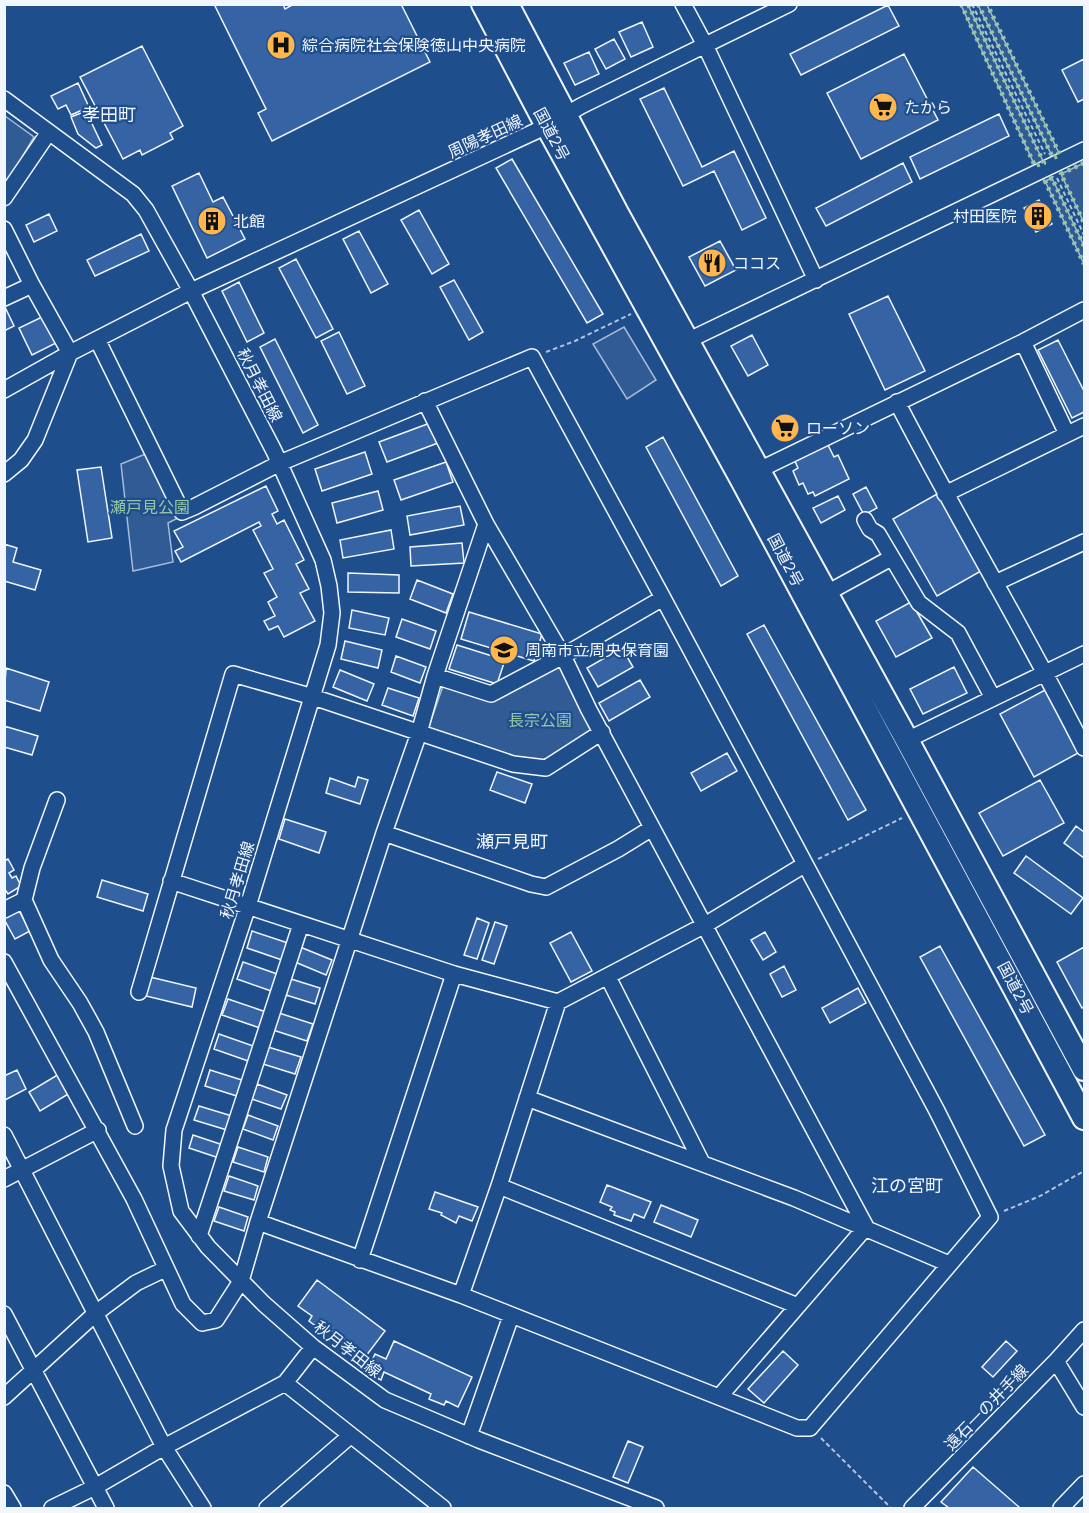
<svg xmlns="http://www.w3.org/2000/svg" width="1089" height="1513" font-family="Manrope,'Noto Sans JP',sans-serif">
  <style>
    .green { fill: #305b95; stroke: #a8bbd7; stroke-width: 1.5 }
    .building { fill: #3563a3; stroke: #f2f6ff; stroke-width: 1.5 }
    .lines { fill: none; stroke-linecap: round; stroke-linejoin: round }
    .minor-casing { stroke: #f2f6ff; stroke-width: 18 }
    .highway-casing { stroke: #f2f6ff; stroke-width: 26 }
    .path { stroke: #b3c4dc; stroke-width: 2; stroke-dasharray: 4.5 3; stroke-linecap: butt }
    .minor { stroke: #1f4e8c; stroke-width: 15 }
    .highway { stroke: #1f4e8c; stroke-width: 22 }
    .hedge { stroke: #97c8a6; stroke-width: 4.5; stroke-dasharray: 3 4.5; stroke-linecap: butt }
    .labels { text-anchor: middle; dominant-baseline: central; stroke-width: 4.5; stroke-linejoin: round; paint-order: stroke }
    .poi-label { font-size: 16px; fill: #f2f6ff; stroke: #1f4e8c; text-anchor: start }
    .street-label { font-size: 16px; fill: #f2f6ff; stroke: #1f4e8c }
    .park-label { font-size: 16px; fill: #97c8a6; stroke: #1f4e8c }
    .neighbourhood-label { font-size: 18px; fill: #f2f6ff; stroke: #1f4e8c }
  </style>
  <rect width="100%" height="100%" fill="#1f4e8c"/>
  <path class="green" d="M961,5H968L1044,163L1035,166Z
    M978,5H987L1060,155L1053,158Z
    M5,116L34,137L5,186Z
    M1084,163V223L1061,174Z
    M1052,178L1084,246V264L1045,181Z
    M624,327L656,380L627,399L593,344Z
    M148,453L180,517L168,523L173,562L133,571L121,464Z
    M561,665L592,733L546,763L523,760L428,729L443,686L487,700Z"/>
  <path class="building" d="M214,4H283L285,9L294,4H401L430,62L272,141L258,113L266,109Z
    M888,5L899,26L801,75L790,54Z
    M642,22L653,47L631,57L619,32Z
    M614,39L625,59L606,69L595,49Z
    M142,46L183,126L170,133L173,139L142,155L140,150L123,159L80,77Z
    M589,52L599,74L575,85L564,63Z
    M904,54L938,120L861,159L827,93Z
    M1084,59V99L1078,102L1062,70Z
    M78,83L89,107L71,115L66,105L58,109L51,96Z
    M664,88L702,167L734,151L766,218L742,230L714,171L683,186L640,99Z
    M86,111L102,145L96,148L78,134L71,117Z
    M999,114L1009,136L920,179L910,157Z
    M512,159L603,314L587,323L496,168Z
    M903,163L912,182L826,226L816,208Z
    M199,173L213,202L223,197L245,239L207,258L172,186Z
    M1039,200L1052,224L1036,232L1024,208Z
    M419,210L449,264L432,274L401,220Z
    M49,214L57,231L34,242L26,225Z
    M359,231L388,284L371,293L343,239Z
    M141,234L149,251L95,276L87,260Z
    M720,241L736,270L705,286L689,257Z
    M296,259L333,329L316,338L279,268Z
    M454,280L483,332L469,340L440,287Z
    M239,282L264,333L247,342L222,291Z
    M888,296L925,371L885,390L849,314Z
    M5,307L14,326L4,331V308Z
    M42,317L56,343L32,355L19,328Z
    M339,332L365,386L347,394L321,341Z
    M752,335L768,365L748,376L731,346Z
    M275,339L318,425L303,433L260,347Z
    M1058,340L1083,389L1084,388V412L1072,418L1038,350Z
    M430,423L438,443L387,462L379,442Z
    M663,437L738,576L721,586L646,447Z
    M827,443L834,457L838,455L849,479L815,496L813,492L808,494L803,483L799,485L793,471L798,468L794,459Z
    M365,452L372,474L322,491L315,469Z
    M446,462L453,482L401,500L394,480Z
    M101,467L112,538L88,542L77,470Z
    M266,486L278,511L272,514L277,524L284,520L304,560L296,564L309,589L300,593L315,621L284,637L278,626L269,630L264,621L275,616L268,602L277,597L264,573L273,569L253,530L261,526L259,522L181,562L175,551L183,547L174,531Z
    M866,487L877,508L864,515L853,494Z
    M378,491L383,510L337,523L332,503Z
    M937,494L981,571L937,596L893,519Z
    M838,496L845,510L821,523L813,508Z
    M460,506L464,525L410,535L407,516Z
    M391,530L394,549L343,558L340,540Z
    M462,543L464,563L411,566L410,547Z
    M4,544L17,548L13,562L41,570L35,590L4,581Z
    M348,573L399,575V593L348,592Z
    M417,580L453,594L446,613L410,599Z
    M911,602L932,638L896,657L876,621Z
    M352,610L389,618L385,635L349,628Z
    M469,612L542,634L534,661L461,639Z
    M402,619L436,631L430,649L396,637Z
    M764,625L866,810L848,820L747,634Z
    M345,641L382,650L378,668L341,659Z
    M457,645L505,660L497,684L449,669Z
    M622,648L633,667L598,687L587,668Z
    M396,656L426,667L420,683L391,672Z
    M954,667L967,693L923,714L910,689Z
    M6,668L49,682L40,711L4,700Z
    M340,670L374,684L367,701L333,687Z
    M640,680L650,697L609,721L599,703Z
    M388,688L419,698L413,716L382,705Z
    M1047,689L1080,752L1034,777L1000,714Z
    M4,726L38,736L32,755L4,747Z
    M727,753L737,771L701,791L691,773Z
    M497,772L532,784L525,803L490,790Z
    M358,777L368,780L360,804L326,793L330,778L355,787Z
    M1040,780L1064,823L1003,856L979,813Z
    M285,819L326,832L319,853L279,839Z
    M1076,826L1084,832V858L1064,843Z
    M1026,856L1083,898L1071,914L1014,873Z
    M8,859L14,870L9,873L12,878L16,876L21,886L8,894L4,888V861Z
    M102,880L148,894L143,911L97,897Z
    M17,907L30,931L15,939L4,919V915Z
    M477,918L489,923L477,959L464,955Z
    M495,922L507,926L494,964L482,960Z
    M252,931L288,943L282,960L247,948Z
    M571,932L592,971L571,982L550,943Z
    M765,932L776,952L763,960L751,940Z
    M940,946L1045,1135L1024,1146L920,957Z
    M300,947L332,960L326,975L295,962Z
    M1084,947V1007L1082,1008L1057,962Z
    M243,962L280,975L274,992L237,979Z
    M784,966L796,990L782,997L770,974Z
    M150,977L196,988L192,1007L146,996Z
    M291,979L320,988L315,1004L286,995Z
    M858,988L866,1003L830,1023L822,1008Z
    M228,999L266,1012L260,1028L222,1015Z
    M279,1013L313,1024L307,1041L273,1030Z
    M219,1034L256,1047L251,1062L214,1049Z
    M268,1047L301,1057L295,1074L263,1064Z
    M17,1070L26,1089L5,1100L4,1076Z
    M210,1070L245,1081L240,1097L205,1086Z
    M59,1074L70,1093L40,1111L29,1092Z
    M257,1084L287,1095L281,1109L252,1099Z
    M199,1106L232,1116L227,1130L194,1120Z
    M248,1115L278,1126L273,1140L243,1129Z
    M193,1135L223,1145L219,1158L189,1148Z
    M238,1147L268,1157L264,1172L233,1162Z
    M229,1176L258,1186L254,1200L224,1191Z
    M607,1185L651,1202L644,1218L634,1214L631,1221L614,1215L615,1212L610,1210L612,1207L600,1202Z
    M435,1192L478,1207L472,1221L459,1216L456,1223L441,1215L442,1213L429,1209Z
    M661,1205L698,1220L691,1237L654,1222Z
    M219,1207L248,1217L244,1231L214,1221Z
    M317,1280L385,1331L366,1356L320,1322L317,1327L309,1321L312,1316L298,1306Z
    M394,1341L472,1377L458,1407L446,1401L444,1405L429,1399L431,1394L384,1372L381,1380L366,1373L375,1354L386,1359Z
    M1006,1341L1017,1351L993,1377L982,1367Z
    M783,1351L798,1365L764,1403L748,1389Z
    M628,1441L643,1447L628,1483L613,1477Z
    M973,1467L1019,1507L1017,1508H949L941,1502Z"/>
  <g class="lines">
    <g class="minor-casing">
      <path id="minor" d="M683,4L705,45L816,280
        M4,99L133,194L146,210L191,291L274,451L323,560L329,586L332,613L328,645L248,906L174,1130L171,1166L181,1211L208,1247L264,1304L313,1347L385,1400L479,1440L656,1508
        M4,198L49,132
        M4,229L32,285L70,353
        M4,298L32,285
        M97,339L182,512L194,507L280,463L532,357L663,598L937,1111L990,1217L810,1428H797L461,1295L258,1222
        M687,341L1084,150
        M1023,342L1067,434
        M4,390L70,353L191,291L547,126L581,106L789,4
        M425,401L486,524L563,656L589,710L866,1227
        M897,402C957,518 1025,631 1084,748
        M759,470L1023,342L1084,310
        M4,474L21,460L35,440L70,353
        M945,494L1084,426
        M865,520L870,529L878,534L919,603L958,633L993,698
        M995,583L1084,542
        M827,593L891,558
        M435,676L491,694L563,656L663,598
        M907,740L1084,654
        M384,833L531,884L546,887L618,849L652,828
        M171,881L454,974L558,1002L705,925L804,865
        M24,900L51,960L80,1003L96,1032L135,1126
        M4,910L24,900L32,868L57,800
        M4,962L134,1199L183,1304L202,1323L216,1320L241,1281L258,1222L384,833L419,733L435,676L486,524
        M608,977L702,1163
        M139,992L233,674L313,697L513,764L546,768L602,732
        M527,1098L794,1198L949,1264
        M4,1135L164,1447L203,1508
        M4,1179L98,1130
        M499,1186L798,1306
        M199,1236L301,924
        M360,1260L454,974
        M461,1295L499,1186L558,1002
        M4,1314L106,1508
        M1056,1361L1084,1407
        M285,1383L443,1508
        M720,1396L866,1227
        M4,1397L96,1313L136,1283L165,1269
        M469,1436L511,1316
        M4,1493L13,1508
        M52,1508L95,1487L164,1447L285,1383L313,1347
        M267,1508L350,1436
        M912,1508L1056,1361L1084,1330
        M1061,1508L1084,1484"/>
    </g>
    <g class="highway-casing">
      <path id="highway" d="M483,4L547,126L742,480L1084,1118
        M507,4L617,213L907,740L1084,1069"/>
    </g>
    <path class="path" d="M972,4L1045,154
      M1057,178L1084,235
      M546,352L575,341L631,314
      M818,859L902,818
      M1004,1211L1040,1196L1084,1171
      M821,1438L891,1508"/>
    <use href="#minor" class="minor"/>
    <use href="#highway" class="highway"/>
    <path class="hedge" d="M961,4L1035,166L1044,163L968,4
      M978,4L1053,158L1060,155L987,4
      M1084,163L1061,174L1084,223
      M1084,246L1052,178L1045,181L1084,264"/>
  </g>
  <defs>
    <g id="hospital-disc" transform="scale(1.5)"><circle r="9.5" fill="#ffb74d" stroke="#1f4e8c"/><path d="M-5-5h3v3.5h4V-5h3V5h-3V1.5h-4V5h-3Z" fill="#111"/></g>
    <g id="supermarket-disc" transform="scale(1.5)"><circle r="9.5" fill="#ffb74d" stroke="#1f4e8c"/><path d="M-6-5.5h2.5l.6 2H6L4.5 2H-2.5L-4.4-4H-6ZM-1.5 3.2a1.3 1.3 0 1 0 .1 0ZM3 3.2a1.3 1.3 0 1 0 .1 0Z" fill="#111"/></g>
    <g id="building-disc" transform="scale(1.5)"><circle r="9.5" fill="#ffb74d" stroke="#1f4e8c"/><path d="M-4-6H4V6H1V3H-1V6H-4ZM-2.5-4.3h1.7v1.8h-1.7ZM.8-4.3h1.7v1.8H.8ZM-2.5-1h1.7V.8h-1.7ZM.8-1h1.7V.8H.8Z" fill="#111"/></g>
    <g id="restaurant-disc" transform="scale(1.5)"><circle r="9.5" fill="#ffb74d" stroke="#1f4e8c"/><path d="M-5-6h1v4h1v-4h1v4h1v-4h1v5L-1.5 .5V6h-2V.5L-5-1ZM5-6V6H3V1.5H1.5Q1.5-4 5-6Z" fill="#111"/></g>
    <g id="school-disc" transform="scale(1.5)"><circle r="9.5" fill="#ffb74d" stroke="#1f4e8c"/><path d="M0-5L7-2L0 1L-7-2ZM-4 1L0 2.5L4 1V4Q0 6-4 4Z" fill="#111"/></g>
  </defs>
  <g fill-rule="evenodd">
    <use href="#hospital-disc" x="281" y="45"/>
    <use href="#supermarket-disc" x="883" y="107"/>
    <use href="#building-disc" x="1038" y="216"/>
    <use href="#building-disc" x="212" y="221"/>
    <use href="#restaurant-disc" x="712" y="263"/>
    <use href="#supermarket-disc" x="785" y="428"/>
    <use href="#school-disc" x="504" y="650"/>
  </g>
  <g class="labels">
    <g class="poi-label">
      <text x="302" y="45">綜合病院社会保険徳山中央病院</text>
      <text x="904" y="107">たから</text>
      <text x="1017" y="216" text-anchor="end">村田医院</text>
      <text x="233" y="221">北館</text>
      <text x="733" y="263">ココス</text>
      <text x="806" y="428">ローソン</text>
      <text x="525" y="650">周南市立周央保育園</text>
    </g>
    <g class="street-label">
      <text transform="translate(552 134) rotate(62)">国道2号</text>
      <text transform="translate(485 136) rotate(-25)">周陽孝田線</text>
      <text transform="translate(260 385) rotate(63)">秋月孝田線</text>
      <text transform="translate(786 560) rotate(62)">国道2号</text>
      <text transform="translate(237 880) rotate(-73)">秋月孝田線</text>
      <text transform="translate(1016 988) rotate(62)">国道2号</text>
      <text transform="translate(348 1349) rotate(38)">秋月孝田線</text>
      <text transform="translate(986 1407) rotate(-46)">遠石一の井手線</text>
    </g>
    <g class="park-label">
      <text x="150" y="507">瀬戸見公園</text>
      <text x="540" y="720">長宗公園</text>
    </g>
    <g class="neighbourhood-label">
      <text x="109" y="114">孝田町</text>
      <text x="512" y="841">瀬戸見町</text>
      <text x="907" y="1185">江の宮町</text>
    </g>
  </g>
  <rect width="1089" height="1513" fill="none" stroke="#f2f6ff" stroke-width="12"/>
</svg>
